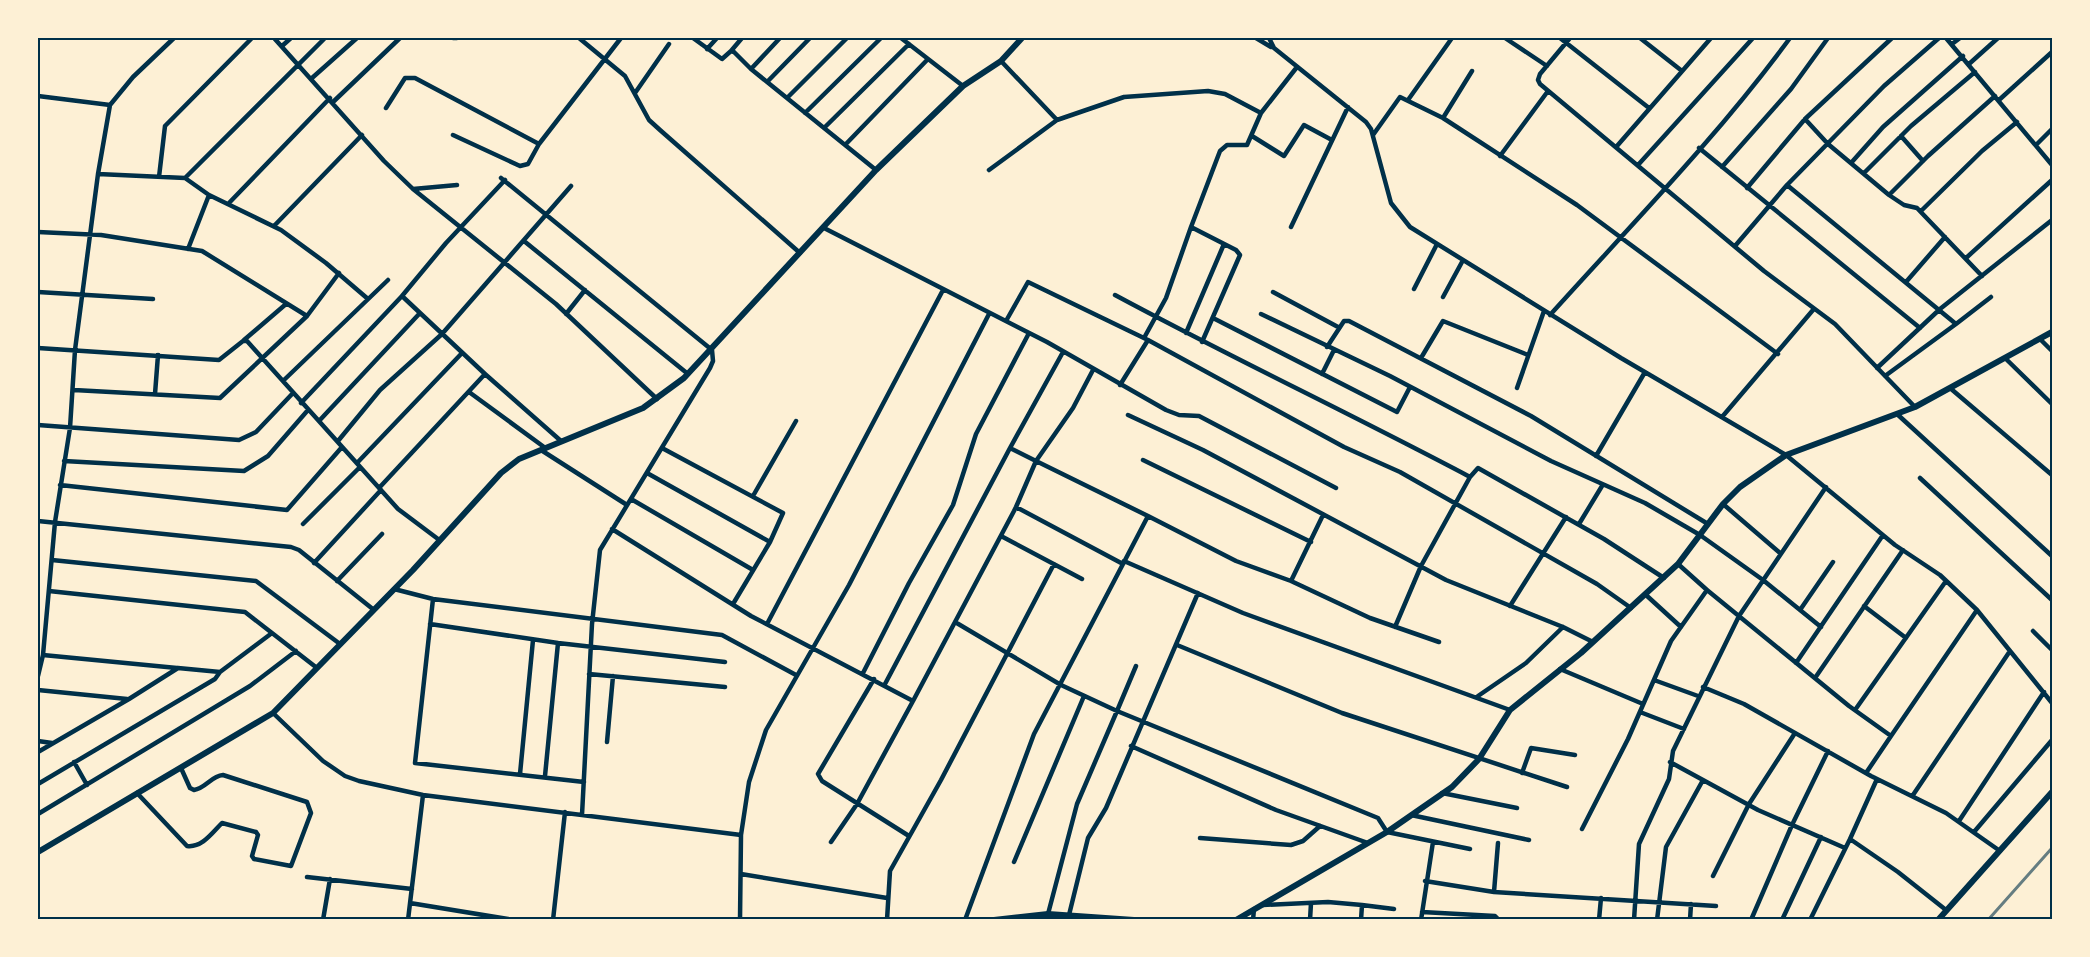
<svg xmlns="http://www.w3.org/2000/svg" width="2090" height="957" font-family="Roboto,sans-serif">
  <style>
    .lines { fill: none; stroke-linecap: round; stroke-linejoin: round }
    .minor { stroke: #003049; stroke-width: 4.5 }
    .tertiary { stroke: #003049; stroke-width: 6 }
    .rail { stroke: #657d81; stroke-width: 3 }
    .neatline { fill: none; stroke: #003049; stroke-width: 2 }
  </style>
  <rect width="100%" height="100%" fill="#fdf0d5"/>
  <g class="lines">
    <path class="minor" d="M274,38L384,161L413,189L556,304L657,399
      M453,38H457
      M579,38L625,76L649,120L660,130L800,253
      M693,38L722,59L731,51L734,52L751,69L876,170
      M901,38L963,86
      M1256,38L1271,47
      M1269,38L1274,48L1366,122L1371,129L1391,203L1410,227L1621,358L1786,455L1895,545L1940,575L1977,610L2052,703
      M1505,38L1547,66
      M1560,38L1649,108
      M1570,38L1540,74L1538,80L1540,84L1764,271L1835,324L1915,407
      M1640,38L1682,71
      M1892,38L1805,119L1828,144L1889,195L1904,205L1917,208L1982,276
      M1946,38L2052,165
      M1952,44L1960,38
      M282,46L291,38
      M707,49L717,38
      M731,51L742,38
      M1001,61L1057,120
      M1969,64L1998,38
      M751,69L780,38
      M312,78L357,38
      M768,81L810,38
      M635,93L669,44
      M38,96L110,105
      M787,98L847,38
      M1408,100L1452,38
      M1999,100L2052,52
      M333,102L400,38
      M386,108L405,78H415L539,144L621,38
      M805,113L881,38
      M1443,118L1472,71
      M824,128L909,44
      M453,135L520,166L528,164L539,144
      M1373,135L1400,97L1443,118L1577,205L1778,354
      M1252,136L1284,156L1304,125L1330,139
      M1901,136L1923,161
      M845,145L928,59
      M2036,145L2052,129
      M1617,146L1711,38
      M1699,148L1920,328
      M1500,156L1548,91
      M1851,163L1883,127L1963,56
      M1638,165L1753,38
      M1722,167L1791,89L1828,38
      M989,170L1057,120L1124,97L1208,91L1225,94L1261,113L1297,67
      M1864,173L1911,126L1975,72
      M98,174L185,178L209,195L281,230L326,263L368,299
      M159,177L165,126L252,38
      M185,178L325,38
      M501,178L712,350L713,361L710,368L600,550L592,624L582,815
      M1747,188L1805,119
      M413,189L457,185
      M1889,195L1928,156L1995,96
      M229,203L330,98
      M1921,211L1982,151L2017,122
      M274,226L362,135
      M1191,227L1220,151L1227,145H1247L1261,113
      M1291,227L1348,107
      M824,228L1047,342L1166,410L1179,415L1199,416L1336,488
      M38,232L101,235L202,251L307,316
      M524,241L688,374
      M1735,246L1787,185
      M188,249L209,195
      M1966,258L2052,180
      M1906,282L1945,237
      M1414,289L1436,246
      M38,292L153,299
      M1273,292L1338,327
      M1115,295C1232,358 1353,415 1470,477
      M1443,297L1462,262
      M566,314L585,290
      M1261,314L1390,376L1551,461L1645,503L1700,535L1763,580L1821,627
      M1550,315C1632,224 1718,136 1790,38
      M1213,318L1397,412L1410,387
      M1006,321L1028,282L1148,340L1344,447L1400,472L1597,584L1631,608
      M1956,324L1991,297
      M1186,333L1224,244
      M1144,338L1166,298L1191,227L1236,250L1240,255L1202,342
      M2040,339L2052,351
      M244,340L286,304
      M1327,347L1344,321H1349L1531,416L1708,524
      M38,348L219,360L243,341H247L398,509L438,539
      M1421,358L1443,321L1528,355
      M2005,358L2052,404
      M1877,368L1940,309L2052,220
      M485,374L402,296L446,243L505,180
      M1322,374L1334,350
      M1885,376L1956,324L1787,185L1884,86L1939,38
      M284,380L388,280
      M1120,385L1148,340
      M1517,388L1544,311
      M1950,388L2052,475
      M74,390L220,398L307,316L339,273
      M469,392L544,447
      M155,394L158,355
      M301,403L402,296
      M1897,414L2052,556
      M1128,415L1203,450L1446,580L1563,627L1593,642
      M1722,417L1813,310
      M319,421L420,313
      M38,425L239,440L256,432L293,393
      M338,441L380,390L442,334L571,186
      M662,448L783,513L770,542
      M1010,448L1063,352
      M541,450L627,505
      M1596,456L1645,372
      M1143,460L1311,542
      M64,461L244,471L268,456L308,410
      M357,463L462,353
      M647,473L770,542L733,604
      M1920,478L2052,600
      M60,485L287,510L342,447
      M379,488L485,374L561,441
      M753,496L796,421
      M631,499L753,570
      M1723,504L1780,553
      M1323,515L1291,581L1370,618L1439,642
      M1148,516L1236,561L1291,581
      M38,521L291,547L299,550L374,610
      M303,524L360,467
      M1579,524L1602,486
      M612,529L751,616L913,701L1014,511L1016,507L1036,461L1148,516L1123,564L1016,507
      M1001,536L1082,579
      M52,560L256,581L340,644
      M1124,561L1243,613L1510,710
      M314,563L381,490
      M337,581L382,534
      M394,589L433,599L722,635L796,675
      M1707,590L1849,706L1891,736L1977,610
      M49,591L245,612L272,633
      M1646,595L1681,627
      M433,599L415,763L584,782
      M1510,606L1566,517
      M1864,606L1906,638
      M1800,610L1833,562
      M955,622L1061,685L1117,711L1136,666
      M430,624L558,643
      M767,624L943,290
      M1395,627L1421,566L1470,477L1478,468L1604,539L1664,578
      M2033,631L2052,650
      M1177,645L1342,713L1567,787
      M43,655L177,668
      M1796,663L1883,535
      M1560,669L1643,704
      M863,673L909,583L953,505L976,434L1029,333
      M589,674L725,687
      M38,676L43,655L55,522L70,428L75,350L98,174L110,105L133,77L174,38
      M1815,678L1903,550
      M874,679L818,774L822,781L909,836
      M1654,680L1698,696
      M885,684L1010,448L1036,461L1073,408L1093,370
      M1703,687L1744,704L1871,776L1946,813L2000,851
      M38,690L127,699
      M1478,696L1526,663L1563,627
      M1855,710L1946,581
      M1640,712L1684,729
      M273,713L323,761L345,776L359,781L423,795L741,835
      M38,741L52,743
      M607,742L613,676
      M1131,746L1276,810L1368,843
      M38,752L129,699L178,668L220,672L272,633L317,668
      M74,762L87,785
      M1670,762L1703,780
      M1522,773L1531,748L1575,755
      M1866,773L1891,736
      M520,774L533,640
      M545,776L558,643L725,662
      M38,784L215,679L220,672
      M137,793L187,846C202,848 212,833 222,823L256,832L258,835L252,856L254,859L291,866L311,813L307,802L223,775C211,776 206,788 194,790L190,788L181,768
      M1442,793L1517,808
      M1913,795L2010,651
      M38,814L250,686L296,651
      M1411,815L1529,840
      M1959,821L2044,692
      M1582,829L1628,739L1671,641L1707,590L1678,564
      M1974,832L2052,740
      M1200,838L1291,845L1303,841L1320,826
      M1850,839L1877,779
      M831,842L857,804L913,701
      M1014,862L1084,696
      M741,874L887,898
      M1713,876L1749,804L1795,733
      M307,877L412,889
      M1425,881L1494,892L1716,906
      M1494,892L1498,843
      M410,903L514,920
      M1263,905L1328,902L1362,905L1361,920
      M1362,905L1394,909
      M1422,912L1495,916L1499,920
      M1048,914L1077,804L1117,711L1378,818L1387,832L1470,849
      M1069,915L1088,838L1106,808L1198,593
      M323,920L330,879
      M408,920L423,795
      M553,920L565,812
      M740,920L741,835L749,782L766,730L849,585L989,314
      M887,920L890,871L941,780L1054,564
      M965,920L1034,734L1123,564
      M1253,920L1254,909
      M1310,920L1311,903
      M1421,920L1433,842
      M1599,920L1601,898
      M1634,920L1639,844L1669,779L1673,751L1739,616L1826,487
      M1657,920L1666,847L1703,780L1758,810L1845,848
      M1690,920L1691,904
      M1751,920L1792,825L1828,751
      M1782,920L1821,837
      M1810,920L1850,839L1898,872L1946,910"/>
    <path class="tertiary" d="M38,852L273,713L413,570L501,473L519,459L643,408L684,378L876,170L963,86L1001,61L1022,38
      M994,920L1048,914L1134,920
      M1236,920L1387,832L1452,787L1479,759L1510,710L1581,653L1678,564L1723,504L1740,487L1786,455L1915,407L2052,332
      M1938,920L2052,792"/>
    <path class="rail" d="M1988,920L2052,848"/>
  </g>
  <rect width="2090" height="957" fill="none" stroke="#fdf0d5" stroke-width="78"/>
  <rect x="39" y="39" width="2012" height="879" class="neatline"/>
</svg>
